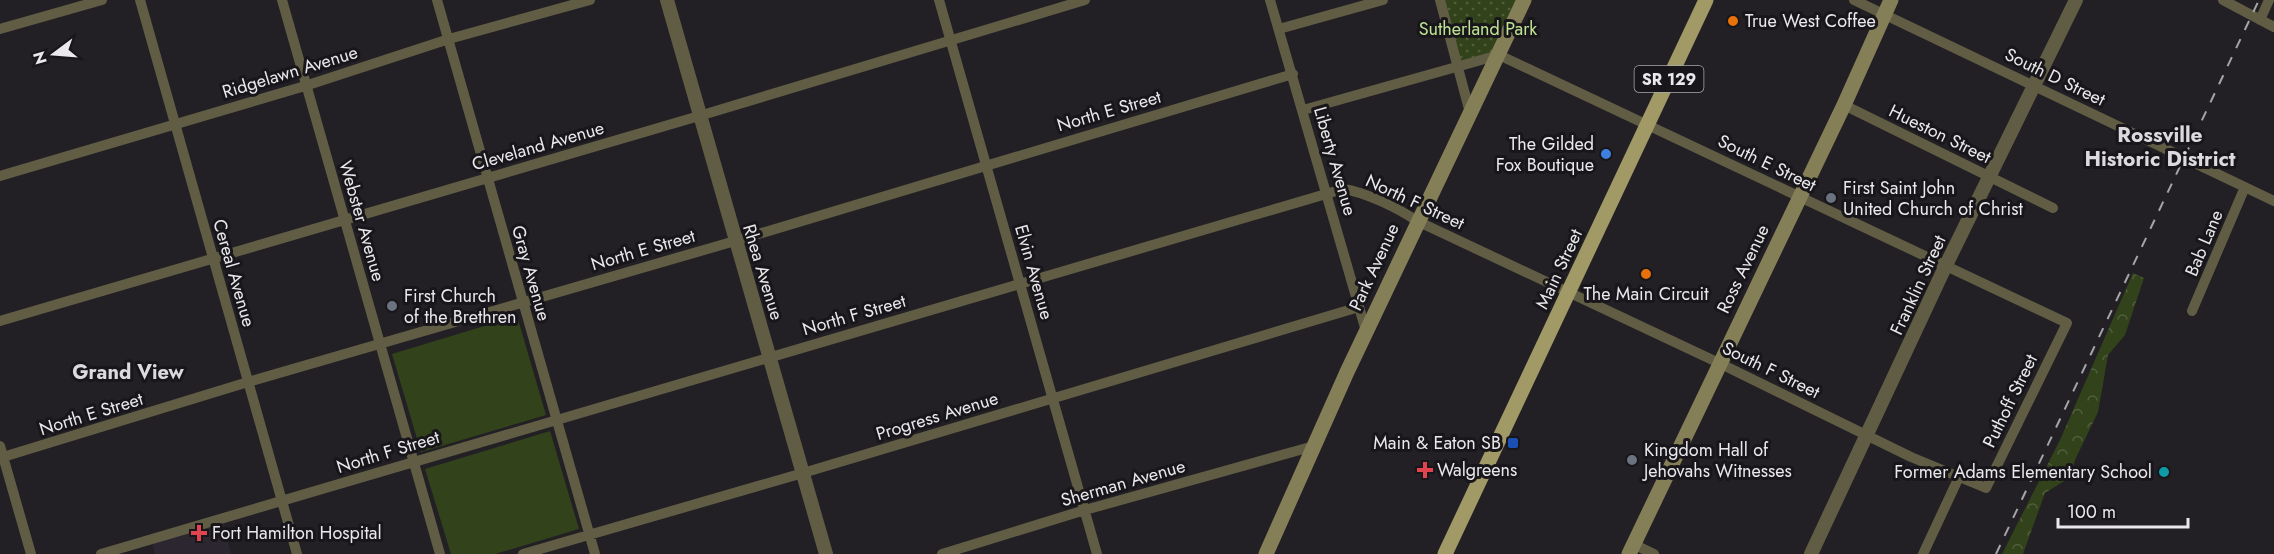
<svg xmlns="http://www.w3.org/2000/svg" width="2274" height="554" font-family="Jost,sans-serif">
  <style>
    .built { fill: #2b2630 }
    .grass { fill: #32431b }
    .forest { fill: url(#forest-crowns) }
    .park { fill: url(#park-dots) }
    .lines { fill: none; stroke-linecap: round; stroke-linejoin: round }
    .minor { stroke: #615d45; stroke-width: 10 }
    .tertiary { stroke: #615d45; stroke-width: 14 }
    .secondary { stroke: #857f58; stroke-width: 15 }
    .primary { stroke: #a19966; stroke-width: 15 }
    .rail { stroke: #a5a4a7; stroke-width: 2; stroke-dasharray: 10 10; stroke-linecap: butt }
    .minor-bridge { stroke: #615d45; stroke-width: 10 }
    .food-dot { fill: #e8710a; stroke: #18161b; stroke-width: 2 }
    .shop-dot { fill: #3f7fe0; stroke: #18161b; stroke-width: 2 }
    .worship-dot { fill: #6b7280; stroke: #18161b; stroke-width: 2 }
    .transit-dot { fill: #1a4fb4; stroke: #18161b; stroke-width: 2 }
    .health-dot { fill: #e0444e; stroke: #18161b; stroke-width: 2 }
    .culture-dot { fill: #0f9aa8; stroke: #18161b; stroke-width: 2 }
    .labels { text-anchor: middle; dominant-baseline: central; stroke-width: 6; stroke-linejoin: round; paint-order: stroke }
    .shield { fill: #18161b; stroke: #aaa9ad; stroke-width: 1.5 }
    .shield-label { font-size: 16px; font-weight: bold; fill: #e9e8eb }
    .poi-label { font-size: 18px; fill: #e9e8eb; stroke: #18161b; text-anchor: start }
    .park-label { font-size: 18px; fill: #bfe493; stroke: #18161b }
    .street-label { font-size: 18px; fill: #e9e8eb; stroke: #18161b }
    .neighbourhood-label { font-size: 20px; font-weight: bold; fill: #dcd9df; stroke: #18161b }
    .quarter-label { font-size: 21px; font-weight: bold; fill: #dcd9df; stroke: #18161b }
  </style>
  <defs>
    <pattern id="forest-crowns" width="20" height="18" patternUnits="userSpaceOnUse" patternTransform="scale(1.5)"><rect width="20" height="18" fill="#32431b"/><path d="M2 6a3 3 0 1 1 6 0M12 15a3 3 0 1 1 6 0" fill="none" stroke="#505e3c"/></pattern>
    <pattern id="park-dots" width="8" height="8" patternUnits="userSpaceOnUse" patternTransform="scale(1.5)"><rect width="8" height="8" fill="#32431b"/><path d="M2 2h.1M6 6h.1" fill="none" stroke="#505e3c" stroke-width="1.8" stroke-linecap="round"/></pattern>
  </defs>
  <rect width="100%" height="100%" fill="#222024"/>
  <path class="built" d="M222,517L231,554H155L151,539Z"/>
  <path class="grass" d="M517,316L546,415L421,452L392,354Z
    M550,431L579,529L495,554H451L425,469Z"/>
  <path class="forest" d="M2133,273L2144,278L2125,335L2108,355L2098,412L2075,460L2069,478L2045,493L2023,554H2002L2060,440Z"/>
  <path class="park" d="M1440,0H1524L1499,55L1458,66Z"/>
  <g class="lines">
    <path class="minor" d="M140,0L297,554
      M282,0L440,554
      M437,0L595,554
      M939,0L1097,554
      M1270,0L1366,331
      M1440,0L1470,113
      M1854,0L2166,149
      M2223,0L2274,27
      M2260,20L2269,0
      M0,29L102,0
      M1279,29L1383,0
      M1844,105L2053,208
      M2205,168L2274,201
      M0,176L305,86L449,39L590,0
      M2192,311L2245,187
      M0,321L699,116L1085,0
      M0,446L31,554
      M3,457L248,382L735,241L1293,74
      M1633,544L1654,554
      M101,554L1343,189C1365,192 1398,208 1417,221L1719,363L1911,457L1986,488L2067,323L1499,55L1303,110
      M523,554L803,473L1359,307
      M942,554L1085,510L1314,446
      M1923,554L1959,477"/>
    <path class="tertiary" d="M667,0L826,554
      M1811,554L1946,265L2076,0"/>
    <path class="secondary" d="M1266,554L1347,372L1524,0
      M1629,554L1844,105L1891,0"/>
    <path class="primary" d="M1445,554L1706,0"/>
    <path class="rail" d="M1996,554L2259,0"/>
    <path class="minor-bridge" d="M2166,149L2205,168"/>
  </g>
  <g class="food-dot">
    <circle cx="1733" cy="21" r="6"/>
    <circle cx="1646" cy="274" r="6"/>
  </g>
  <circle class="shop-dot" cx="1606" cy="154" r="6"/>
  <g class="worship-dot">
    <circle cx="1831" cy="198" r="6"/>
    <circle cx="392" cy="306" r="6"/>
    <circle cx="1632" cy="460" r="6"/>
  </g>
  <rect class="transit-dot" x="1507" y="437" width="12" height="12" rx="3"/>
  <g class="health-dot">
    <path d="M1422 461h6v6h6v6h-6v6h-6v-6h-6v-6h6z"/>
    <path d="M196 524h6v6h6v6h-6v6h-6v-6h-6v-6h6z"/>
  </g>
  <circle class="culture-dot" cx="2164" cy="472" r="6"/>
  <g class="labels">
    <rect class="shield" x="1634.5" y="66" width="69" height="26" rx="4.5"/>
    <g class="shield-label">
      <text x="1669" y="79">SR 129</text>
    </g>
    <g class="poi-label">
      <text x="1745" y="21">True West Coffee</text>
      <text x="1594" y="144" text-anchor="end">The Gilded<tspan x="1594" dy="21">Fox Boutique</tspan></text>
      <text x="1843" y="188">First Saint John<tspan x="1843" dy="21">United Church of Christ</tspan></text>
      <text x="1646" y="294" text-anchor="middle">The Main Circuit</text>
      <text x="404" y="296">First Church<tspan x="404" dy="21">of the Brethren</tspan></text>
      <text x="1501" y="443" text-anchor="end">Main &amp; Eaton SB</text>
      <text x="1644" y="450">Kingdom Hall of<tspan x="1644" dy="21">Jehovahs Witnesses</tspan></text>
      <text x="1437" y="470">Walgreens</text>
      <text x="2152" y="472" text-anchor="end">Former Adams Elementary School</text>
      <text x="212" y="533">Fort Hamilton Hospital</text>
    </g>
    <g class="park-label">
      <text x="1478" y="29">Sutherland Park</text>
    </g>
    <g class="street-label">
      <text transform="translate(290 72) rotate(-17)">Ridgelawn Avenue</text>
      <text transform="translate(2055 77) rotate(26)">South D Street</text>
      <text transform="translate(1109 111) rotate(-16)">North E Street</text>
      <text transform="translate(1940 134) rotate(26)">Hueston Street</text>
      <text transform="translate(538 146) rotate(-16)">Cleveland Avenue</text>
      <text transform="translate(1335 161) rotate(74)">Liberty Avenue</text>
      <text transform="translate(1767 163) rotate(26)">South E Street</text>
      <text transform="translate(1415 202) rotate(25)">North F Street</text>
      <text transform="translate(362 221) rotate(74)">Webster Avenue</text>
      <text transform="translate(2204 243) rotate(-67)">Bab Lane</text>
      <text transform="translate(643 250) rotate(-16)">North E Street</text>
      <text transform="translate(1374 267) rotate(-65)">Park Avenue</text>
      <text transform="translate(1559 269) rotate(-65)">Main Street</text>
      <text transform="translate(1743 269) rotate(-64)">Ross Avenue</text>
      <text transform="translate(763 272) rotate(73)">Rhea Avenue</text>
      <text transform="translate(1034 272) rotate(74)">Elvin Avenue</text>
      <text transform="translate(234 273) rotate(74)">Cereal Avenue</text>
      <text transform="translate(531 273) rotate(74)">Gray Avenue</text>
      <text transform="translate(1918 285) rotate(-65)">Franklin Street</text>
      <text transform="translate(854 315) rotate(-16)">North F Street</text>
      <text transform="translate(1771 370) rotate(26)">South F Street</text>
      <text transform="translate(2010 401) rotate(-64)">Puthoff Street</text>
      <text transform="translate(91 414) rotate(-17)">North E Street</text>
      <text transform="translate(937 416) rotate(-17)">Progress Avenue</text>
      <text transform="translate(388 452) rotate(-17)">North F Street</text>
      <text transform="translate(1123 483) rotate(-16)">Sherman Avenue</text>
    </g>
    <g class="neighbourhood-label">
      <text x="128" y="372">Grand View</text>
    </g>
    <g class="quarter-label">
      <text x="2160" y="135">Rossville<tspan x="2160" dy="24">Historic District</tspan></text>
    </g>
  </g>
  <g transform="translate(54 54) rotate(254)" stroke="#18161b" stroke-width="4.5" paint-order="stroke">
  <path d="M0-4.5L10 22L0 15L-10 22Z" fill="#e9e8eb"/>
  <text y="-9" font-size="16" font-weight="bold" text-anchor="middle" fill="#e9e8eb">N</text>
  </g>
  <path d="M2058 518v9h130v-9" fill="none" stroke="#e9e8eb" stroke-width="3"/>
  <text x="2067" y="518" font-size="18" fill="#e9e8eb" stroke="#18161b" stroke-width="4.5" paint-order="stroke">100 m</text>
</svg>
